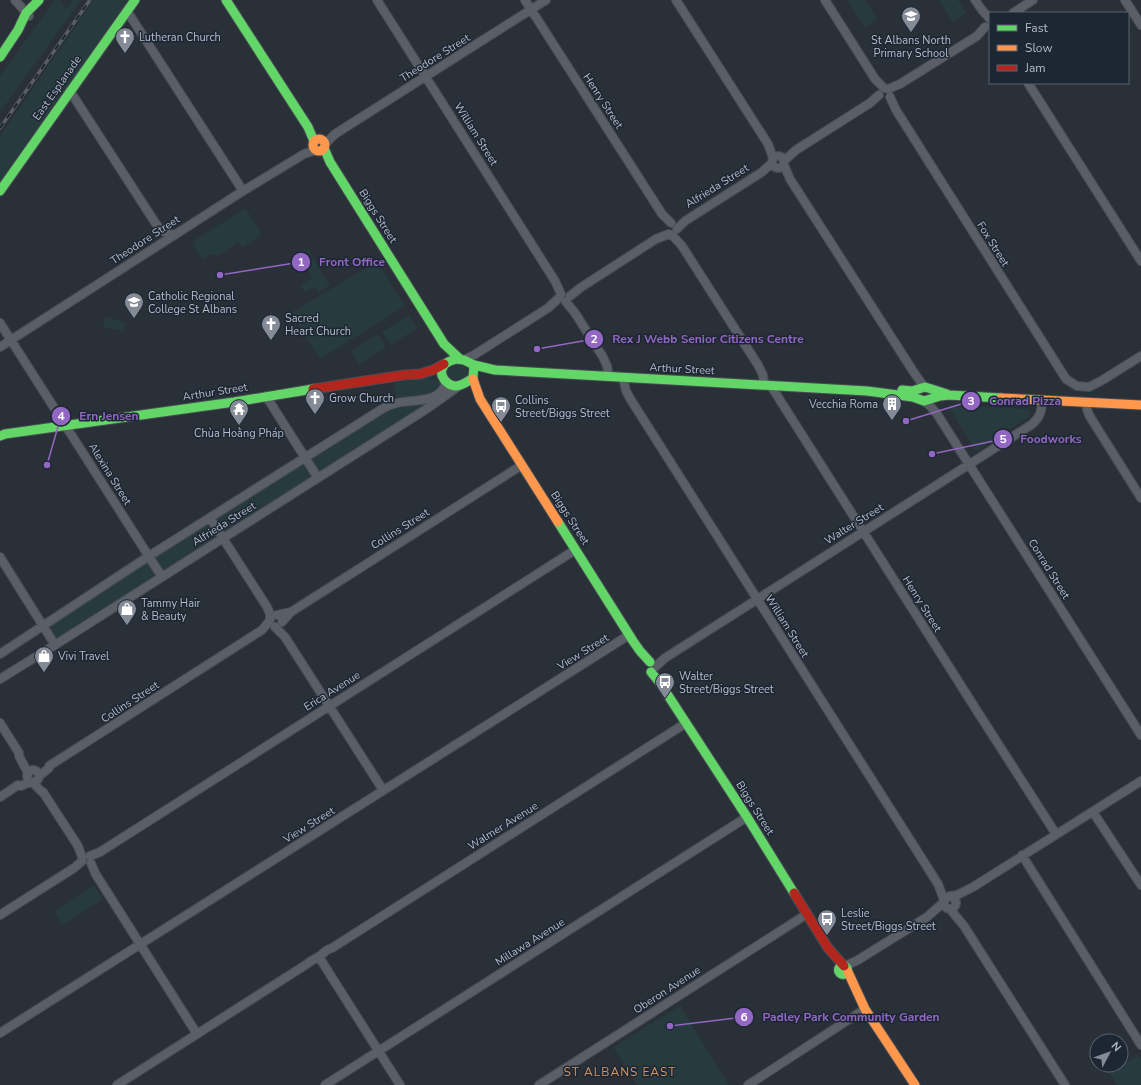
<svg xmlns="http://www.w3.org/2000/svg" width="1141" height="1085" font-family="'Nunito Sans',sans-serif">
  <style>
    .green { fill: #273a3e }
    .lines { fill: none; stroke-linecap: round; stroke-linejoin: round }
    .street-casing { stroke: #484c53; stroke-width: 10 }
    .fast-casing { stroke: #484c53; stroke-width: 11 }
    .slow-casing { stroke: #484c53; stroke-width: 11 }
    .jam-casing { stroke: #484c53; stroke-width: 11 }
    .street { stroke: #5a5e66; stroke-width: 8 }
    .fast { stroke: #63d668; stroke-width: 9 }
    .slow { stroke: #ff974d; stroke-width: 9 }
    .jam { stroke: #b3261e; stroke-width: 9 }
    .rail-casing { stroke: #595d64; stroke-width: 3.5 }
    .rail { stroke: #1d2633; stroke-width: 2; stroke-dasharray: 6; stroke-linecap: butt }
    .labels { text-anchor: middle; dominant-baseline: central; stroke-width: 3; stroke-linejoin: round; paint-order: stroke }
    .poi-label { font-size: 11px; fill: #b4bcc9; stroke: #1d2633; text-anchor: start }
    .street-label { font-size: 11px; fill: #b4bcc9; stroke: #1d2633 }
    .neighbourhood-label { font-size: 12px; letter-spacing: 1px; fill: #d59563; stroke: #1d2633 }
    .leader { fill: none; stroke: #9266c3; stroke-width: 1.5 }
    .callout-dot { fill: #9266c3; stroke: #1d2633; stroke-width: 1.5 }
    .mark-label { font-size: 12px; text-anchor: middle; font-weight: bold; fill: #fff }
    .callout-label { font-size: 12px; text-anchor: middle; font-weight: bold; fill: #9266c3; stroke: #1d2633; stroke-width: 3; stroke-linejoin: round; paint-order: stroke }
  </style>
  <rect width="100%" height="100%" fill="#2a3038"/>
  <path class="green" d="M55,0H60L66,9L73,0H81L0,112V76Z
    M94,0H129L0,184V136Z
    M847,0H865L877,19L865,27Z
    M939,0H958L966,13L953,22Z
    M244,209H246L262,234L242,248L238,242L219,255L216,256L211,254L202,260L192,242Z
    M308,249L330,285L319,292L316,287C312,289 308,290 305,292L300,285L312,278L298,255Z
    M377,261L405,306L320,359L291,313Z
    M409,315L417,328L391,345L382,332Z
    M105,317L125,322L123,331L103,327Z
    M378,334L386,348L359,364L351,351Z
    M457,365L464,366L467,369L468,375C460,382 441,382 449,368Z
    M410,378C421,378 435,376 442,385L433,395L397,400L394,383L405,381Z
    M446,392L319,473L310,460L311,459L392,407Z
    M948,405L1027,409L1029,410V417L978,450L975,451Z
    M303,463L305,464L313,476L312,478L224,533C219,527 213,522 219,516Z
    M207,524L212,526L218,537L163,573L154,558L155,556Z
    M146,562L150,564L157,575L156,577L56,641L48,626Z
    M94,885L103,899L62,925L54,911Z
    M680,1006L729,1085H637L613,1047Z
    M1138,1055L1141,1059V1085H1117L1110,1073Z"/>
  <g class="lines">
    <g class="street-casing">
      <path id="street" d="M15,0L29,16
        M377,0L555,281L561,294
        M525,0L662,214L671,223
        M676,0L768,144L773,158
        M825,0L875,79L884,88
        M975,0L982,10L990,19
        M1125,0L1141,25
        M127,11L243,191
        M1013,13L1033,0
        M1028,83L1141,261
        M888,89L900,84L977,36L985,27
        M70,91L156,224C162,231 166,234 175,235
        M890,97L896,110L1066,379L1077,386L1089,387L1101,381L1141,356
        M325,144L335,134L546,0
        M772 162a6 6 0 1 1 12 0a6 6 0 1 1-12 0Z
        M785,160L796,150L870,103L879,95
        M784,165L790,179L913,371L922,384L925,387
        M677,229L685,221L762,172L772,163
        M672,235L682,246L758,365L763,375L764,385
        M570,296L580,288L656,239L669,234
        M566,302L575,313L603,357L607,366L609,377
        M0,323L162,577
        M0,347L243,191L304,154L316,150
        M464,360L474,355L548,308L560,297
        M623,377L626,391L631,400L938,884L944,900
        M771,386L979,714L1056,834
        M266,396L318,478
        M924,401L930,406L937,414L1141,735
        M1086,402L1087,409L1089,415L1141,498
        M210,518L267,607L270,614V618
        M0,557L55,645
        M277,615L290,612
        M282,622L291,612L522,465
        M275,627L285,637L383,790
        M0,654L149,556L382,409C387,406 391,404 397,403C413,399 441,404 446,382
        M655,667L665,658L1031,425C1040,418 1042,411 1042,400
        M0,679L55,645L428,408L459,386
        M0,723L19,753V756L28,773
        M27 776a6 6 0 1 1 12 0a6 6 0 1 1-12 0Z
        M39,776L49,768V766L262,630L270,620
        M33,783L41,791L43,792L78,846L82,857
        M0,797L18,785L21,786L30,782
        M1093,812L1141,885
        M1022,855L1141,1045
        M90,856L100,852L575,550
        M91,863L95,873L197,1034
        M950,896L957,895L973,887L1141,781
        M944 903a6 6 0 1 1 12 0a6 6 0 1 1-12 0Z
        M950,909L964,926L1065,1085
        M0,915L74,868L82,861
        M319,957L400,1085
        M845,966L858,960L927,917L944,902
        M0,1033L629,635
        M117,1085L307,964C311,960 314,960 318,957C324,954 324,950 332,948L686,723
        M325,1085L747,817
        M539,1085L807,914
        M748,1085L865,1009"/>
    </g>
    <g class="fast-casing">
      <path id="fast" d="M226,0L308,127L314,141
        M0,57L18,30L26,13L39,0
        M324,148L330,162L444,344L460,359
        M0,191L135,0
        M456,359L464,360L474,365L473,378C468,381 462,386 455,386C447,385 438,376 443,367C445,362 451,361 456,359Z
        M474,365L495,370L867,391L913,397L924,401L940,396L949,395L1001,398
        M902,390L912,391L925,387L947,394
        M0,436L5,434L234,402L313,389
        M558,522L633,641L640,651L650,662
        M651,672L660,683L747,817L794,893
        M838.5 970a4.5 4.5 0 1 1 9 0a4.5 4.5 0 1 1-9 0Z"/>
    </g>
    <g class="slow-casing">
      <path id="slow" d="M313 145a6 6 0 1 1 12 0a6 6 0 1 1-12 0Z
        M473,379L480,399L558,522
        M1001,398L1141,405
        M848,972L865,1009L915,1085"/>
    </g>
    <g class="jam-casing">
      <path id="jam" d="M313,389L404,375L420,374L433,370L444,364
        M794,893L828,948L844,966"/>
    </g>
    <use href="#street" class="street"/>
    <use href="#fast" class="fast"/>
    <use href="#slow" class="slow"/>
    <use href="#jam" class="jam"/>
    <g class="rail-casing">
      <path id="rail" d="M0,128L90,0"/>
    </g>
    <use href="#rail" class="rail"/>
  </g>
  <defs>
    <g id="school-pin" transform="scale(1)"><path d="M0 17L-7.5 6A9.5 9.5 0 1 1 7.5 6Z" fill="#848b96" stroke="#1d2633"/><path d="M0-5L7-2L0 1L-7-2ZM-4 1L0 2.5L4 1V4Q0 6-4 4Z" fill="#fff"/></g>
    <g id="church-pin" transform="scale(1)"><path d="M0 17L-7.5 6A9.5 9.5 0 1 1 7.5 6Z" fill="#848b96" stroke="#1d2633"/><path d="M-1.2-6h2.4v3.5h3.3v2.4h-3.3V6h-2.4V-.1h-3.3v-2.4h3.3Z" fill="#fff"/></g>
    <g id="building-pin" transform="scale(1)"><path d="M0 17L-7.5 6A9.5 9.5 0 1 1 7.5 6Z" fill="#848b96" stroke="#1d2633"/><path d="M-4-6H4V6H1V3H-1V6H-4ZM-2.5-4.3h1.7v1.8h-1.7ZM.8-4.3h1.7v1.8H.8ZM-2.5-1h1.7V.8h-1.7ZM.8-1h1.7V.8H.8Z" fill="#fff"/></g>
    <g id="bus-pin" transform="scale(1)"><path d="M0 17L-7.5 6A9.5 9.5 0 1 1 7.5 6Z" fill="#848b96" stroke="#1d2633"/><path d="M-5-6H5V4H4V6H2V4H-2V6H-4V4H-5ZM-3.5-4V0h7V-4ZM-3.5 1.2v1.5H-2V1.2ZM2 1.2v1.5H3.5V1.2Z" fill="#fff"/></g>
    <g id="temple-pin" transform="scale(1)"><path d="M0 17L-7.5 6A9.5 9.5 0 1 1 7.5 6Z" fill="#848b96" stroke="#1d2633"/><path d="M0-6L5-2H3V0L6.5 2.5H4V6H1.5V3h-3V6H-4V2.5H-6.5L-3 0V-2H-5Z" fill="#fff"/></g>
    <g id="shop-pin" transform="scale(1)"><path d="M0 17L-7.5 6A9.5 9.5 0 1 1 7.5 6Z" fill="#848b96" stroke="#1d2633"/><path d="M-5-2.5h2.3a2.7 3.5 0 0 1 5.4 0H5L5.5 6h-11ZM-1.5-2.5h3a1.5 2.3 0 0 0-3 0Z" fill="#fff"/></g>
  </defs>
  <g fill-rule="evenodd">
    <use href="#school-pin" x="911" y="16"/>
    <use href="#church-pin" x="125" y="37"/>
    <use href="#school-pin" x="134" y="302"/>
    <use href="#church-pin" x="271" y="324"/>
    <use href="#church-pin" x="315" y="398"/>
    <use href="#building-pin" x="892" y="404"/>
    <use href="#bus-pin" x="501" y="406"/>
    <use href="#temple-pin" x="239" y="409"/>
    <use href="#shop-pin" x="127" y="609"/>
    <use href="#shop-pin" x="44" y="656"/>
    <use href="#bus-pin" x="665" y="682"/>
    <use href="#bus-pin" x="827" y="919"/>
  </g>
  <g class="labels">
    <g class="poi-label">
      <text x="139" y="37">Lutheran Church</text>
      <text x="911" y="40" text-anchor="middle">St Albans North<tspan x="911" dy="13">Primary School</tspan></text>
      <text x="148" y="296">Catholic Regional<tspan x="148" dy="13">College St Albans</tspan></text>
      <text x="285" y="318">Sacred<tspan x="285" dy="13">Heart Church</tspan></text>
      <text x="329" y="398">Grow Church</text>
      <text x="515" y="400">Collins<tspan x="515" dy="13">Street/Biggs Street</tspan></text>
      <text x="878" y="404" text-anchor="end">Vecchia Roma</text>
      <text x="239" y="433" text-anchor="middle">Chùa Hoằng Pháp</text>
      <text x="141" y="603">Tammy Hair<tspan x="141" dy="13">&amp; Beauty</tspan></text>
      <text x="58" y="656">Vivi Travel</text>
      <text x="679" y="676">Walter<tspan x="679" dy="13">Street/Biggs Street</tspan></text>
      <text x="841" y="913">Leslie<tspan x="841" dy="13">Street/Biggs Street</tspan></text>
    </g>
    <g class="street-label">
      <text transform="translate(435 58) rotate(-32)">Theodore Street</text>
      <text transform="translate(57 88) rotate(-55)">East Esplanade</text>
      <text transform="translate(603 101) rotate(57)">Henry Street</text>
      <text transform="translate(476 134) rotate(58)">William Street</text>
      <text transform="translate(717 186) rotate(-32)">Alfrieda Street</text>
      <text transform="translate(378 216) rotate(58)">Biggs Street</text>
      <text transform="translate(145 240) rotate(-33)">Theodore Street</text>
      <text transform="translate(993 244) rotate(58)">Fox Street</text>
      <text transform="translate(682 369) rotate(3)">Arthur Street</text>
      <text transform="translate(215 392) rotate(-9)">Arthur Street</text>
      <text transform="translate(110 474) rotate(58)">Alexina Street</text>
      <text transform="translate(570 518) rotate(57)">Biggs Street</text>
      <text transform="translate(224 524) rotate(-32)">Alfrieda Street</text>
      <text transform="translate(854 524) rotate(-32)">Walter Street</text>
      <text transform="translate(400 529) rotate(-32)">Collins Street</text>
      <text transform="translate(1049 569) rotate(58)">Conrad Street</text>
      <text transform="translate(922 604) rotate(58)">Henry Street</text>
      <text transform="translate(787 626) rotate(58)">William Street</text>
      <text transform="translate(583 652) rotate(-32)">View Street</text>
      <text transform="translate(332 691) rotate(-32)">Erica Avenue</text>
      <text transform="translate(130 702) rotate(-33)">Collins Street</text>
      <text transform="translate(755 808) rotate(58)">Biggs Street</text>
      <text transform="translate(309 825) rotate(-32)">View Street</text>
      <text transform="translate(503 826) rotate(-32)">Walmer Avenue</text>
      <text transform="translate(530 942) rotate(-32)">Millawa Avenue</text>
      <text transform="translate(667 990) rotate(-33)">Oberon Avenue</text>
    </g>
    <g class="neighbourhood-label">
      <text x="620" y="1072">ST ALBANS EAST</text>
    </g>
  </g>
  <path class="leader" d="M220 275L301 262M537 349L594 339M906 421L971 401M47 465L61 416M932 454L1003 439M670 1026L744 1017"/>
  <g class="callout-dot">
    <circle cx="220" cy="275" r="4"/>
    <circle cx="537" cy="349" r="4"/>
    <circle cx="906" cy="421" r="4"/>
    <circle cx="47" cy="465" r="4"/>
    <circle cx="932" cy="454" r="4"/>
    <circle cx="670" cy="1026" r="4"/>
    <circle cx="301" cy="262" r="10"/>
    <circle cx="594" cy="339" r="10"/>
    <circle cx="971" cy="401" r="10"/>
    <circle cx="61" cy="416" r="10"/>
    <circle cx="1003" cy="439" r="10"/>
    <circle cx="744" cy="1017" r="10"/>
  </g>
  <g class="mark-label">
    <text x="301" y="266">1</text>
    <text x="594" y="343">2</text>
    <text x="971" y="405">3</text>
    <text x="61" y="420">4</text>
    <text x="1003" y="443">5</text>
    <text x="744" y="1021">6</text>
  </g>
  <g class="callout-label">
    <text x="352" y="266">Front Office</text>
    <text x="708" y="343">Rex J Webb Senior Citizens Centre</text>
    <text x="1025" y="405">Conrad Pizza</text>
    <text x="109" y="420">Ern Jensen</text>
    <text x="1051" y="443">Foodworks</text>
    <text x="851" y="1021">Padley Park Community Garden</text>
  </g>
  <rect x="989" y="12" width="140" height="72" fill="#1d2633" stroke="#59626f"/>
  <rect x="997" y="25" width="20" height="6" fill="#63d668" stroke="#59626f"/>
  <text x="1025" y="32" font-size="12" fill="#b4bcc9">Fast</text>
  <rect x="997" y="45" width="20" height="6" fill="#ff974d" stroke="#59626f"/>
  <text x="1025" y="52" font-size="12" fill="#b4bcc9">Slow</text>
  <rect x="997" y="65" width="20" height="6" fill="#b3261e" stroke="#59626f"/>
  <text x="1025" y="72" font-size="12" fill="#b4bcc9">Jam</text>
  <g transform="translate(1109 1053) rotate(49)"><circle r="19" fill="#1d2633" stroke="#59626f"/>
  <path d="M0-3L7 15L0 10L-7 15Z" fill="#848b96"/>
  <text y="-6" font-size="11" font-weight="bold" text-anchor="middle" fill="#b4bcc9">N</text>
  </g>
</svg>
